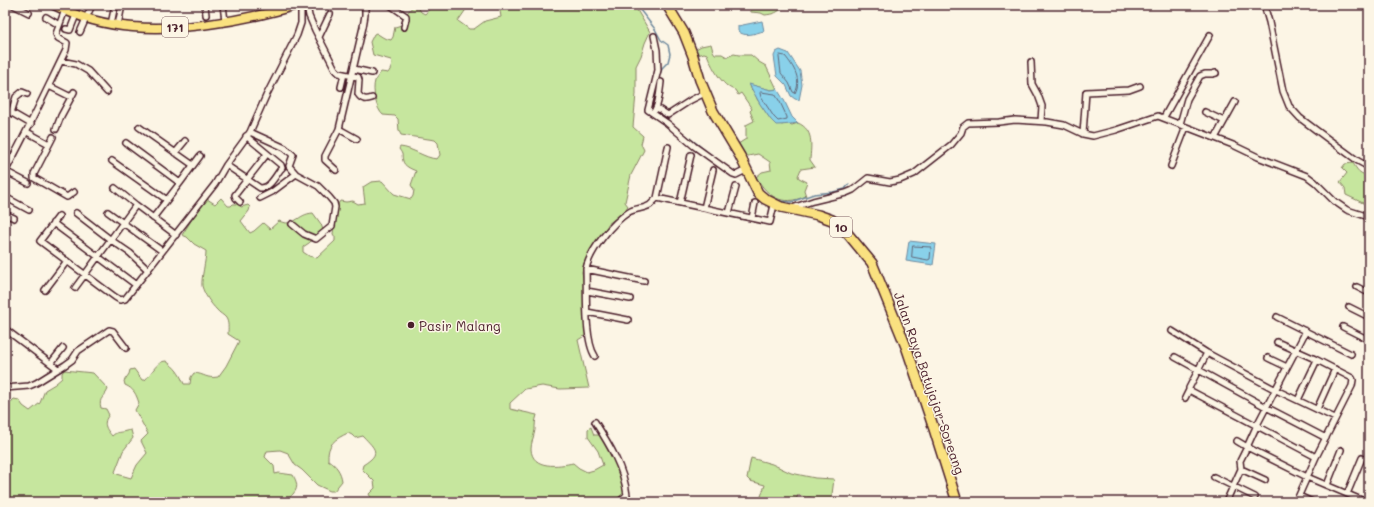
<svg xmlns="http://www.w3.org/2000/svg" width="1374" height="507" font-family="Mali,sans-serif">
  <style>
    .green { fill: #c6e69e; stroke: #888264 }
    .water { fill: #89d1ea; stroke: #708a9e }
    .lines { fill: none; stroke-linecap: round; stroke-linejoin: round }
    .shore { stroke: #636677; stroke-width: 1 }
    .stream { stroke: #708a9e; stroke-width: 1.5 }
    .street-casing { stroke: #4a1f2b; stroke-width: 8 }
    .primary-casing { stroke: #4a1f2b; stroke-width: 11 }
    .highway-casing { stroke: #4a1f2b; stroke-width: 12 }
    .street { stroke: #fcf5e5; stroke-width: 5 }
    .primary { stroke: #fae180; stroke-width: 8 }
    .highway { stroke: #fae180; stroke-width: 9 }
    .poi-dot { fill: #4a1f2b; stroke: #fcf5e5; stroke-width: 1.5 }
    .labels { text-anchor: middle; dominant-baseline: central; stroke-width: 3; stroke-linejoin: round; paint-order: stroke }
    .shield { fill: #fcf5e5; stroke: #7f5f63; stroke-width: 1 }
    .shield-label { font-size: 12px; font-weight: bold; fill: #4a1f2b }
    .poi-label { font-size: 13px; fill: #4a1f2b; stroke: #fcf5e5; text-anchor: start }
    .street-label { font-size: 13px; fill: #4a1f2b; stroke: #fcf5e5 }
  </style>
  <rect width="100%" height="100%" fill="#fcf5e5"/>
  <filter id="ink" filterUnits="userSpaceOnUse"><feTurbulence type="fractalNoise" baseFrequency=".025" numOctaves="2"/><feDisplacementMap in="SourceGraphic" scale="8" xChannelSelector="R" yChannelSelector="G"/><feConvolveMatrix kernelMatrix="1 2 1 2 8 2 1 2 1" color-interpolation-filters="sRGB"/></filter>
  <g filter="url(#ink)">
    <path class="green" d="M414,5H417L421,12L425,14L433,5H468L467,8L458,21L469,29H474L485,21L501,17L500,11L498,7L500,5H634L650,32L645,43L641,56L636,66V94L633,127L643,136L641,144L644,150L631,175L625,202L628,206L623,213L608,224L606,231L584,263L582,272L585,290V317L586,335L578,340L589,388L560,389L542,386L525,389L510,403V409L537,415C535,421 535,425 535,430C534,436 531,443 531,449C532,470 559,466 573,463L579,468L587,472L594,470L603,465L598,451L588,437V429L591,427L594,435H600C610,449 626,474 623,491L631,497L627,502H535L531,499L524,502H373L369,494L375,488L374,481L362,469L363,465C382,453 375,449 363,436L355,438L352,435L348,433C335,439 327,444 328,460C336,465 341,472 342,481L334,491H330L317,485L302,470L295,465L288,453L280,450L267,451L265,457L274,466L275,474L279,473L293,475C301,489 295,492 285,502H5V429L8,424L5,420V406L11,403L12,401L14,399L19,400L23,406L30,411L40,403L45,390L55,384L62,378V373L64,370L93,373L108,389C105,398 98,397 101,408L106,409L109,415C102,423 106,429 112,436C117,431 120,433 126,431C128,431 129,430 131,430L133,438L123,451L115,472L117,474L131,478L137,465L147,453L141,441L148,434L135,410L139,403C136,394 134,389 125,385L124,381L129,374L130,370L134,369L142,380H145C152,373 157,361 166,361C175,367 180,374 184,384H190L191,377L194,373C205,374 206,379 218,377L226,366L239,341L228,334C228,328 229,323 226,318C224,315 219,313 217,310C211,304 204,294 202,286C201,278 206,261 206,251L194,244L187,237L182,235L204,200L207,199L215,204L221,198L228,206H231L233,204H238L241,207L248,205L250,207L249,211L241,221L250,233L254,231L263,223L270,229L279,221C295,228 297,214 313,213L321,224L323,230L309,243L303,247V252L309,256L317,258L335,241V237L333,234C334,227 336,205 340,201L346,202L353,201L358,204L365,203L363,187L371,182L382,181L394,194L411,199L413,196L414,190L411,185L416,171C411,169 404,166 403,161C401,154 404,156 399,149L400,147C413,148 424,158 437,159L440,155L438,143L435,140L401,135L399,131L398,119L395,116L383,115C376,109 372,90 375,81C376,78 379,75 381,72L388,73C391,69 393,64 391,60L373,55L370,42L374,34L376,33L384,38L391,40L393,37L395,27L408,23L409,18L407,13Z
      M749,5H784C779,13 773,14 765,15L761,13L751,12Z
      M711,44L713,51L715,54H722L727,57L734,54L739,55H751L759,62L766,66L777,89L771,90L750,85L751,89L755,93L757,99L771,120L782,125L787,123L792,125L798,123C814,130 811,145 810,160L815,167L801,169L798,176L799,178L807,182L804,190L806,196C782,207 768,197 756,177L762,172L771,170L770,162L758,154L748,156L743,155L738,144L746,139V125L754,121L750,111L752,109L741,93L738,95L735,90C722,87 711,65 707,54L704,53L698,55L696,49L701,46Z
      M1353,163C1357,170 1360,175 1369,175V205L1365,204L1346,195L1345,188L1340,182L1347,173L1342,168L1345,164Z
      M751,458L772,464L791,473L815,478L834,479L831,502H813L805,497L798,495L795,502H759L765,485L750,481L747,478Z"/>
    <path class="water" d="M762,21L764,31C755,33 745,38 738,31V26Z
      M780,50L788,53L800,71L802,85L799,100L795,99L791,96L786,85L777,76L774,56L776,52Z
      M749,84L771,90L777,89L784,100L792,117L798,123C790,124 784,125 776,125L771,120L760,104Z
      M909,241L936,244L933,265L906,261Z"/>
    <g class="lines">
      <path class="shore" d="M780,55L785,56C794,67 802,80 795,93L793,92L789,83L781,73L779,57Z
        M761,92L775,94L780,102L787,117V119L778,121L774,117L761,97L760,93Z
        M913,246L931,247L930,259L928,260L912,257Z"/>
      <path class="stream" d="M639,5L640,10L655,29L661,40L668,45L670,54L668,62L663,67L659,76L652,108L653,109
        M656,112L727,167
        M750,167L757,181
        M779,201L791,202L814,194L833,192L845,189L849,184"/>
      <g class="street-casing">
        <path id="street" d="M13,5L29,13
          M205,5L206,15
          M223,5L225,21
          M307,5L309,16L315,30L335,69L339,73L358,77L359,80L358,94C362,100 366,100 372,98
          M390,5L406,16V19L404,27
          M1264,5L1269,22L1283,91L1289,106L1300,118L1328,139L1358,161L1369,167
          M46,17L59,25
          M111,24L115,5
          M118,25L122,5
          M66,29L70,30L76,15
          M80,32L92,5
          M654,36L657,50L658,70L648,110L667,123L694,146L733,174L736,175L742,172L747,171
          M319,37L330,14
          M61,61L76,64L88,71L107,92
          M1031,62L1032,84L1038,95L1042,106L1041,121
          M354,69L372,73
          M49,86L71,97
          M341,87L344,74
          M657,108L668,115L691,100L705,93
          M5,109L31,124
          M655,110C659,104 660,90 661,82
          M1205,112L1224,121
          M11,113L16,97L22,92L27,94
          M1164,117L1210,35
          M1180,124L1187,99L1200,76L1205,74H1212L1216,73
          M139,127L193,165
          M56,129L61,116L74,92
          M339,129L357,139
          M27,132L49,144
          M250,132L285,148L293,155L289,166L296,174L272,192L260,198
          M1083,134L1086,92L1129,90L1140,86
          M53,137L34,174V178L67,197L74,192
          M1215,138L1235,102
          M126,143L180,183
          M175,153L185,141
          M112,161L167,200
          M226,165L260,188C269,189 275,177 280,170L282,168L281,165L246,136
          M1171,166L1186,127
          M336,170L325,160V156L339,129L363,27L365,15V5
          M5,171L28,183
          M5,172C27,132 46,91 66,50L67,43L58,38L56,34L65,10
          M115,188L136,205L176,235
          M5,197L29,210
          M657,198L668,147
          M240,202L236,198L235,195L267,154
          M680,203L691,155
          M704,208L713,170
          M792,208L813,201L846,193L853,190L868,178L890,182L900,180L914,174L951,145L961,133L963,127L968,123L999,122L1015,120L1047,122L1064,125L1083,134L1093,136L1116,130L1158,116L1233,145L1258,157L1307,176L1315,182L1334,201L1347,210L1369,217
          M108,212L162,251
          M76,213L111,240L130,253L148,270
          M729,213L736,187
          M5,214L14,218
          M59,216L40,241L115,297L120,300L125,299L215,184L226,165L250,132L266,96L297,35L301,23V5
          M153,218L180,183L200,156
          M752,218L755,203
          M53,223L136,285
          M292,224L304,234L316,239L332,226L335,207L334,203L329,197L318,186L296,174
          M586,269L644,281
          M1357,287L1369,293
          M75,288L136,205
          M45,290L67,261
          M587,291L630,299
          M1349,307L1369,317
          M587,312L628,320
          M1277,317L1351,354
          M1343,327L1369,340
          M5,329L58,369
          M1172,331L1207,353L1276,390L1335,418
          M1306,331L1257,425L1247,447L1307,477L1366,502
          M1277,342L1315,359L1352,378L1353,380L1352,386L1316,457L1296,502
          M1207,353L1189,388V390L1316,457
          M595,356C584,340 587,290 586,269C590,250 612,223 629,212C635,208 644,209 650,205C652,203 655,200 657,198L770,222L774,205
          M1175,357L1266,407L1326,438
          M1268,358L1287,367
          M51,363L63,348
          M5,388L29,386L36,383L65,365L72,360L78,351L109,330L113,331L126,348
          M1185,398L1189,390
          M1298,400L1317,360
          M1317,409L1335,369
          M595,422C609,444 624,468 627,495L619,502
          M5,425V426
          M1241,469L1265,480
          M1214,477L1255,497
          M1327,485L1341,450
          M1347,494L1362,458
          M1299,496L1312,502
          M809,502V501
          M1226,502L1241,469L1240,461L1247,447L1237,441"/>
      </g>
      <g class="primary-casing">
        <path id="primary" d="M54,5C78,17 106,25 133,27C177,31 234,22 276,11C283,9 290,7 297,5"/>
      </g>
      <g class="highway-casing">
        <path id="highway" d="M667,5L684,33L693,56L700,80L713,111L740,156L758,193L765,199L781,207L818,215L832,220L848,234L872,263L907,349L934,429L957,502"/>
      </g>
      <use href="#street" class="street"/>
      <use href="#primary" class="primary"/>
      <use href="#highway" class="highway"/>
    </g>
  </g>
  <circle class="poi-dot" cx="411" cy="325" r="4"/>
  <g class="labels">
    <g class="shield">
      <rect x="162" y="17" width="26" height="20" rx="3"/>
      <rect x="830" y="217" width="22" height="20" rx="3"/>
    </g>
    <g class="shield-label">
      <text x="175" y="27">171</text>
      <text x="841" y="227">10</text>
    </g>
    <g class="poi-label">
      <text x="419" y="325">Pasir Malang</text>
    </g>
    <g class="street-label">
      <text transform="translate(930 383) rotate(71)">Jalan Raya Batujajar-Soreang</text>
    </g>
  </g>
  <rect width="1374" height="507" fill="none" stroke="#fcf5e5" stroke-width="20"/>
  <rect x="10" y="10" width="1354" height="487" fill="none" stroke="#4a1f2b" stroke-width="1.5" filter="url(#ink)"/>
</svg>
